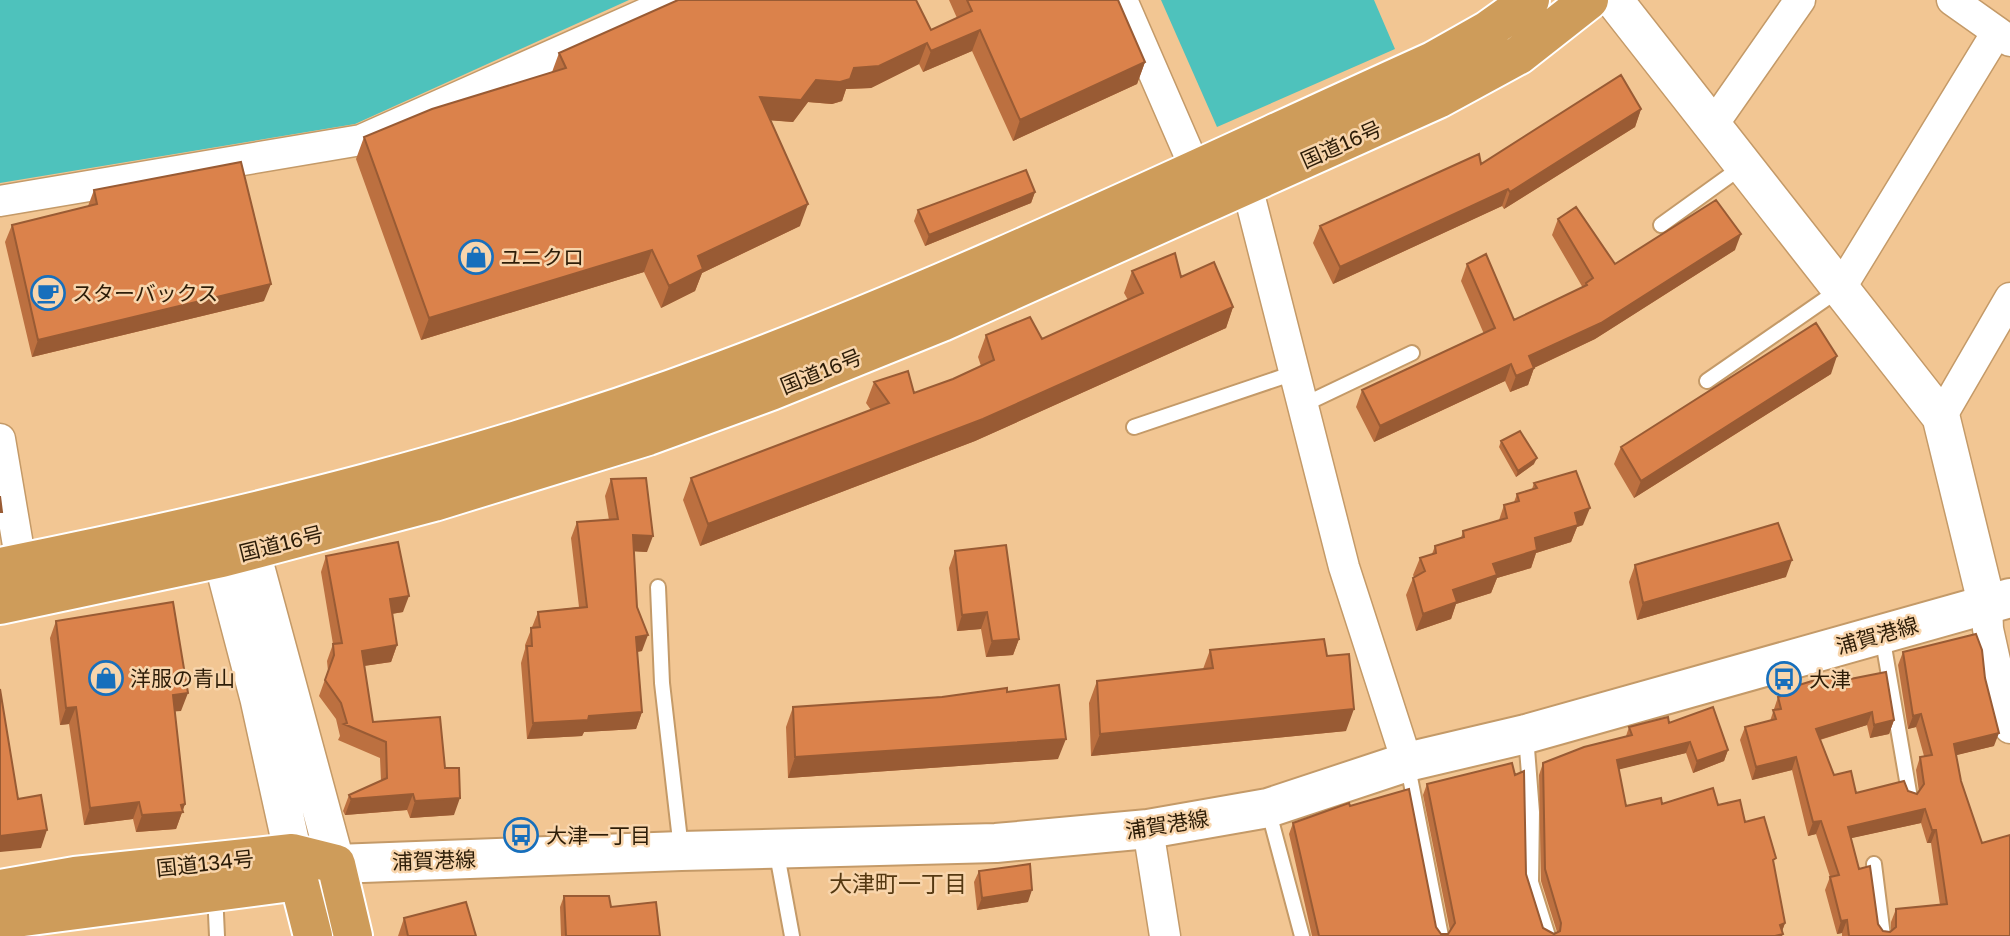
<svg xmlns="http://www.w3.org/2000/svg" width="2010" height="936" font-family="'Golos Text','Noto Sans JP',sans-serif">
  <style>
    .water { fill: #4ec2bc }
    .lines { fill: none; stroke-linecap: round; stroke-linejoin: round }
    .service-casing { stroke: #c49a68; stroke-width: 18 }
    .minor-casing { stroke: #c49a68; stroke-width: 33 }
    .tertiary-casing { stroke: #c49a68; stroke-width: 40 }
    .secondary-casing { stroke: #c49a68; stroke-width: 42 }
    .trunk-casing { stroke: #fff; stroke-width: 42 }
    .service { stroke: #fff; stroke-width: 14 }
    .minor { stroke: #fff; stroke-width: 30 }
    .tertiary { stroke: #fff; stroke-width: 37 }
    .secondary { stroke: #fff; stroke-width: 38 }
    .trunk { stroke: #ce9c5a; stroke-width: 38 }
    .wall { fill: #bc7040; fill-rule: evenodd }
    .shaded-wall { fill: #995b34 }
    .building { fill: #db824b; stroke: #995b34; stroke-width: 2; fill-rule: evenodd }
    .labels { text-anchor: middle; dominant-baseline: central; stroke-width: 5; stroke-linejoin: round; paint-order: stroke }
    .street-label { font-size: 21px; fill: #2d1d08; stroke: #f8d5ac }
    .poi-label { font-size: 21px; fill: #2d1d08; stroke: #f8d5ac; text-anchor: start }
    .neighbourhood-label { font-size: 23px; fill: #553912; stroke: #f8d5ac }
  </style>
  <rect width="100%" height="100%" fill="#f2c693"/>
  <path class="water" d="M0,0H629L355,124L0,183Z
    M1161,0H1374L1395,49L1217,127Z"/>
  <g class="lines">
    <g class="service-casing">
      <path id="service" d="M1661,225L1743,166
        M1707,381L1840,289
        M1303,405L1412,353
        M1134,427L1294,373
        M658,587L662,683L681,849
        M1882,635L1910,798
        M1526,736L1532,812L1531,882L1548,936
        M1407,762L1441,936
        M1268,809L1302,936
        M776,849L792,936
        M1874,864L1883,936
        M215,892L217,936"/>
    </g>
    <g class="minor-casing">
      <path id="minor" d="M1122,0L1195,168L1247,186L1344,567L1407,762
        M1952,0L2010,41
        M1712,126L1800,0
        M0,201L361,140L676,0
        M1840,289L1997,32
        M1941,417L2010,298
        M0,439L21,563
        M1987,605L1988,629L2010,728
        M1148,829L1165,936"/>
    </g>
    <g class="tertiary-casing">
      <path id="tertiary" d="M1614,0L1941,417L1987,605
        M231,526L251,550L336,864
        M225,528L222,558L259,699L299,881"/>
    </g>
    <g class="secondary-casing">
      <path id="secondary" d="M308,877L336,864L681,851L996,843L1148,829L1268,808L1407,762L1526,734L2010,598"/>
    </g>
    <g class="trunk-casing">
      <path id="trunk" d="M0,567C246,518 489,458 724,370C965,280 1198,167 1433,61L1488,30L1530,0
        M0,605L222,558L434,502L648,436L771,391L942,322L1438,99L1519,55L1589,0
        M0,889L75,876L292,853L336,864L353,936
        M0,920L299,881L313,936"/>
    </g>
    <use href="#service" class="service"/>
    <use href="#minor" class="minor"/>
    <use href="#tertiary" class="tertiary"/>
    <use href="#secondary" class="secondary"/>
    <use href="#trunk" class="trunk"/>
  </g>
  <path class="wall" d="M949,0H1118L1145,62L1137,84L1013,141L972,51L923,72L919,64L871,88L846,89L842,101L832,104L808,102L793,122L770,120L800,226L702,273L695,291L661,308L644,272L421,340L356,159L364,137L552,72L559,53L931,30L957,18Z
    M1641,109L1635,127L1504,209L1502,206L1333,284L1313,243L1320,226L1481,164Z
    M94,190L264,301L32,357L5,242L12,225L88,206Z
    M1035,192L1031,203L925,246L914,221L918,210Z
    M1558,219L1615,264L1735,250L1595,339L1534,368L1528,385L1510,392L1505,381L1374,442L1356,407L1362,390L1484,334L1461,281L1467,264L1514,320L1583,288L1552,235Z
    M1132,271L1181,277L1233,307L1226,328L975,441L700,546L683,500L691,478L871,410L866,403L874,382L914,393L953,379L981,366L978,357L986,335L1042,339L1128,300L1124,293Z
    M1831,374L1634,498L1614,464L1621,447Z
    M1501,441L1534,464L1516,477L1499,447Z
    M611,479L647,552L634,551L637,607L642,651L637,652L642,712L636,729L584,732L582,736L527,739L521,663L525,649V645L538,612L579,607L571,538L577,522L609,520L605,496Z
    M1534,483L1583,525L1577,527L1571,542L1536,553L1531,568L1497,578L1491,593L1456,604L1451,619L1416,631L1406,595L1413,578L1414,577L1413,575L1420,558L1432,554L1435,546L1461,538L1463,531L1499,520L1504,505L1514,502L1517,494L1532,489Z
    M955,551L1019,639L1013,655L986,657L981,629L957,631L949,568Z
    M326,556L403,612L392,614L397,645L391,662L364,666L373,722L445,768L454,815L410,818L407,810L345,815L343,811L349,795L381,781L380,758L338,740L340,736L336,719L319,696L328,671L327,661L333,644L321,572Z
    M1635,565L1786,577L1637,620L1629,582Z
    M56,621L181,711H175L185,804L176,829L136,832L133,819L84,825L69,724L60,725L50,638Z
    M1210,650L1327,656L1346,731L1091,756L1089,703L1097,681L1203,669Z
    M1903,652L1994,746L1956,755L1961,781L2010,936H1842V933L1837,934L1825,890L1830,877L1816,834L1808,836L1792,770L1752,780L1740,740L1745,727L1770,721L1778,697L1784,695L1786,689L1840,681L1894,720L1889,734L1870,738L1867,725L1820,740L1834,775L1856,793L1908,791L1917,794L1919,792L1916,770L1920,757L1924,756L1916,727L1908,729L1898,665ZM1921,823L1927,843H1931L1940,905L1896,909L1891,922V931L1890,932L1883,931L1878,924L1859,869L1851,838Z
    M1007,692L1058,759L788,778L786,727L793,707Z
    M1669,723L1728,750L1724,761L1693,773L1686,753L1619,769L1626,806L1662,804L1718,805L1745,822L1774,865L1785,923L1782,931V936H1312L1289,834L1293,823L1350,806L1436,927L1441,934H1448L1450,931L1423,795L1427,784L1526,874L1543,928L1554,934L1557,932L1541,881L1539,775L1543,763L1626,736L1629,727Z
    M979,871L1028,902L977,910L974,882Z
    M564,896L611,907L660,936H561L560,907Z
    M404,918L476,936H398Z"/>
  <path class="shaded-wall" d="M980,30L972,51L923,72L931,51Z
    M927,43L919,64L871,88L846,89L842,101L832,104L808,102L793,122L752,119L760,97L816,80Z
    M1145,62L1137,84L1013,141L1020,120Z
    M1641,109L1635,127L1504,209L1510,192Z
    M1508,189L1502,206L1333,284L1340,267Z
    M1035,192L1031,203L925,246L929,235Z
    M808,204L800,226L702,273L695,291L661,308L669,286L698,256Z
    M1741,234L1735,250L1595,339L1523,373L1529,356Z
    M652,250L644,272L421,340L429,318Z
    M271,284L264,301L32,357L38,340Z
    M1233,307L1226,328L975,441L700,546L708,524Z
    M1837,356L1831,374L1634,498L1641,481Z
    M1511,364L1505,381L1374,442L1380,426Z
    M1534,368L1528,385L1510,392L1516,376Z
    M1537,458L1534,464L1516,477L1518,471Z
    M1590,508L1583,525L1577,527L1571,542L1536,553L1531,568L1497,578L1491,593L1456,604L1451,619L1416,631L1423,614L1453,590L1575,513Z
    M633,535L653,536L647,552L627,551Z
    M1792,560L1786,577L1637,620L1643,603Z
    M409,596L403,612L384,615L390,599Z
    M987,612L981,629L957,631L962,615Z
    M648,635L642,651L630,653L636,637Z
    M1019,639L1013,655L986,657L992,641Z
    M397,645L391,662L356,667L362,651Z
    M188,693L181,711L167,712L173,695Z
    M76,707L69,724L60,725L66,708Z
    M1354,709L1346,731L1091,756L1100,734Z
    M642,712L636,729L584,732L582,736L527,739L533,723L589,716Z
    M1872,712L1867,725L1812,742L1816,729Z
    M1921,714L1916,727L1908,729L1913,716Z
    M1894,720L1889,734L1870,738L1874,725Z
    M1999,733L1994,746L1949,757L1954,744Z
    M1066,739L1058,759L788,778L795,757Z
    M1690,742L1686,753L1613,771L1617,760Z
    M1728,750L1724,761L1693,773L1697,761Z
    M1796,757L1792,770L1752,780L1756,767Z
    M413,794L407,810L345,815L351,799Z
    M460,798L454,815L410,818L415,801Z
    M139,802L133,819L84,825L90,808Z
    M185,804L176,829L136,832L142,815Z
    M1925,809L1921,823L1843,840L1848,827Z
    M1821,821L1816,834L1808,836L1813,822Z
    M47,830L41,848L0,852V836Z
    M1932,830H1936L1931,843H1927Z
    M1032,890L1028,902L977,910L982,898Z
    M1847,920L1842,933L1837,934L1841,921Z
    M1785,923L1781,934H1783L1782,936H1775L1780,925Z"/>
  <path class="building" d="M678,0H916L931,30L972,11L967,0H1118L1145,62L1020,120L980,30L931,51L927,43L879,66L854,68L850,79L840,82L816,80L801,100L760,97L808,204L698,256L703,269L669,286L652,250L429,318L364,137L432,109L566,68L559,53Z
    M1621,75L1641,109L1510,192L1508,189L1340,267L1320,226L1479,154L1481,164Z
    M241,162L271,284L38,340L12,225L97,204L94,190Z
    M1026,170L1035,192L929,235L918,210Z
    M1716,200L1741,234L1601,323L1529,356L1534,368L1516,376L1511,364L1380,426L1362,390L1495,328L1467,264L1486,254L1514,320L1587,285L1586,283L1593,278L1558,219L1576,207L1615,264Z
    M1175,253L1181,277L1214,262L1233,307L983,419L708,524L691,478L889,403L874,382L908,371L914,393L953,379L994,360L986,335L1030,317L1042,339L1143,293L1132,271Z
    M1816,323L1837,356L1641,481L1621,447Z
    M1520,431L1537,458L1518,471L1501,441Z
    M1576,471L1590,508L1575,513L1578,525L1535,538L1537,550L1493,564L1497,575L1453,590L1457,602L1423,614L1413,578L1425,571L1420,558L1436,553L1435,546L1464,537L1463,531L1507,518L1504,505L1519,501L1517,494L1537,488L1534,483Z
    M646,478L653,536L633,535L637,607L648,635L636,637L642,712L589,716L588,720L533,723L527,646H532L531,628L540,627L538,612L587,607L577,522L618,519L611,479Z
    M0,496L2,512H0Z
    M1778,523L1792,560L1643,603L1635,565Z
    M398,542L409,596L390,599L397,645L362,651L373,722L440,717L445,768H459L460,798L415,801L413,794L351,799L349,795L387,778L386,742L344,724L347,723L341,703L325,680L334,655L333,644L342,643L326,556Z
    M1006,545L1019,639L992,641L987,612L962,615L955,551Z
    M173,602L188,693L173,695L185,804L181,805L183,812L142,815L139,802L90,808L76,707L66,708L56,621Z
    M1976,634L1982,650L1985,678L1999,733L1954,744L1961,781L1982,843L2010,835V936H1849L1847,920L1841,921L1830,877L1839,875L1821,821L1813,822L1796,757L1756,767L1745,727L1776,719L1773,710L1781,709L1778,697L1787,694L1786,689L1838,673L1840,681L1886,672L1894,720L1874,725L1872,712L1816,729L1834,775L1851,771L1856,793L1904,781L1908,791L1917,794L1924,784L1920,757L1932,755L1921,714L1913,716L1903,652ZM1925,809L1932,830H1936L1947,904L1896,909V927L1890,932L1883,931L1878,924L1870,866L1859,869L1848,827Z
    M1324,639L1327,656L1349,654L1354,709L1100,734L1097,681L1213,668L1210,650Z
    M1059,685L1066,739L795,757L793,707L942,697L1007,688V692Z
    M0,689L18,799L41,795L47,830L0,836Z
    M1713,707L1728,750L1697,761L1690,742L1617,760L1626,806L1661,798L1662,804L1713,788L1718,805L1740,800L1745,822L1764,817L1776,858L1773,860L1785,923L1780,925L1783,934L1775,936H1319L1293,823L1349,803L1350,806L1409,789L1436,927L1441,934H1448L1455,923L1427,784L1512,763L1515,775L1524,771L1526,874L1543,928L1554,934L1560,931L1561,923L1545,869L1543,763L1584,747L1632,735L1629,727L1668,717L1669,723Z
    M1030,864L1032,890L982,898L979,871Z
    M564,896H609L611,907L656,902L660,936H566Z
    M466,902L476,936H408L404,918Z"/>
  <defs>
    <g id="shop-ring" transform="scale(1.75)"><circle r="9.5" fill="#f8d5ac" stroke="#176fbc" stroke-width="1.5"/><path d="M-5-2.5h2.3a2.7 3.5 0 0 1 5.4 0H5L5.5 6h-11ZM-1.5-2.5h3a1.5 2.3 0 0 0-3 0Z" fill="#176fbc"/></g>
    <g id="cafe-ring" transform="scale(1.75)"><circle r="9.5" fill="#f8d5ac" stroke="#176fbc" stroke-width="1.5"/><path d="M-5.5-4.5H6V0H3Q3 3.5 0 3.5H-2.5Q-5.5 3.5-5.5 0ZM3-3.2v2h1.7v-2ZM-6 4.5H4V6H-6Z" fill="#176fbc"/></g>
    <g id="bus-ring" transform="scale(1.75)"><circle r="9.5" fill="#f8d5ac" stroke="#176fbc" stroke-width="1.5"/><path d="M-5-6H5V4H4V6H2V4H-2V6H-4V4H-5ZM-3.5-4V0h7V-4ZM-3.5 1.2v1.5H-2V1.2ZM2 1.2v1.5H3.5V1.2Z" fill="#176fbc"/></g>
  </defs>
  <g fill-rule="evenodd">
    <use href="#shop-ring" x="476" y="257"/>
    <use href="#cafe-ring" x="48" y="293"/>
    <use href="#shop-ring" x="106" y="678"/>
    <use href="#bus-ring" x="1784" y="679"/>
    <use href="#bus-ring" x="521" y="835"/>
  </g>
  <g class="labels">
    <g class="street-label">
      <text transform="translate(1341 144) rotate(-24)">国道16号</text>
      <text transform="translate(821 371) rotate(-22)">国道16号</text>
      <text transform="translate(281 543) rotate(-14)">国道16号</text>
      <text transform="translate(1877 635) rotate(-16)">浦賀港線</text>
      <text transform="translate(1167 824) rotate(-9)">浦賀港線</text>
      <text transform="translate(434 860) rotate(-2)">浦賀港線</text>
      <text transform="translate(205 863) rotate(-6)">国道134号</text>
    </g>
    <g class="poi-label">
      <text x="500" y="257">ユニクロ</text>
      <text x="72" y="293">スターバックス</text>
      <text x="130" y="678">洋服の青山</text>
      <text x="1809" y="679">大津</text>
      <text x="546" y="835">大津一丁目</text>
    </g>
    <g class="neighbourhood-label">
      <text x="898" y="883">大津町一丁目</text>
    </g>
  </g>
</svg>
